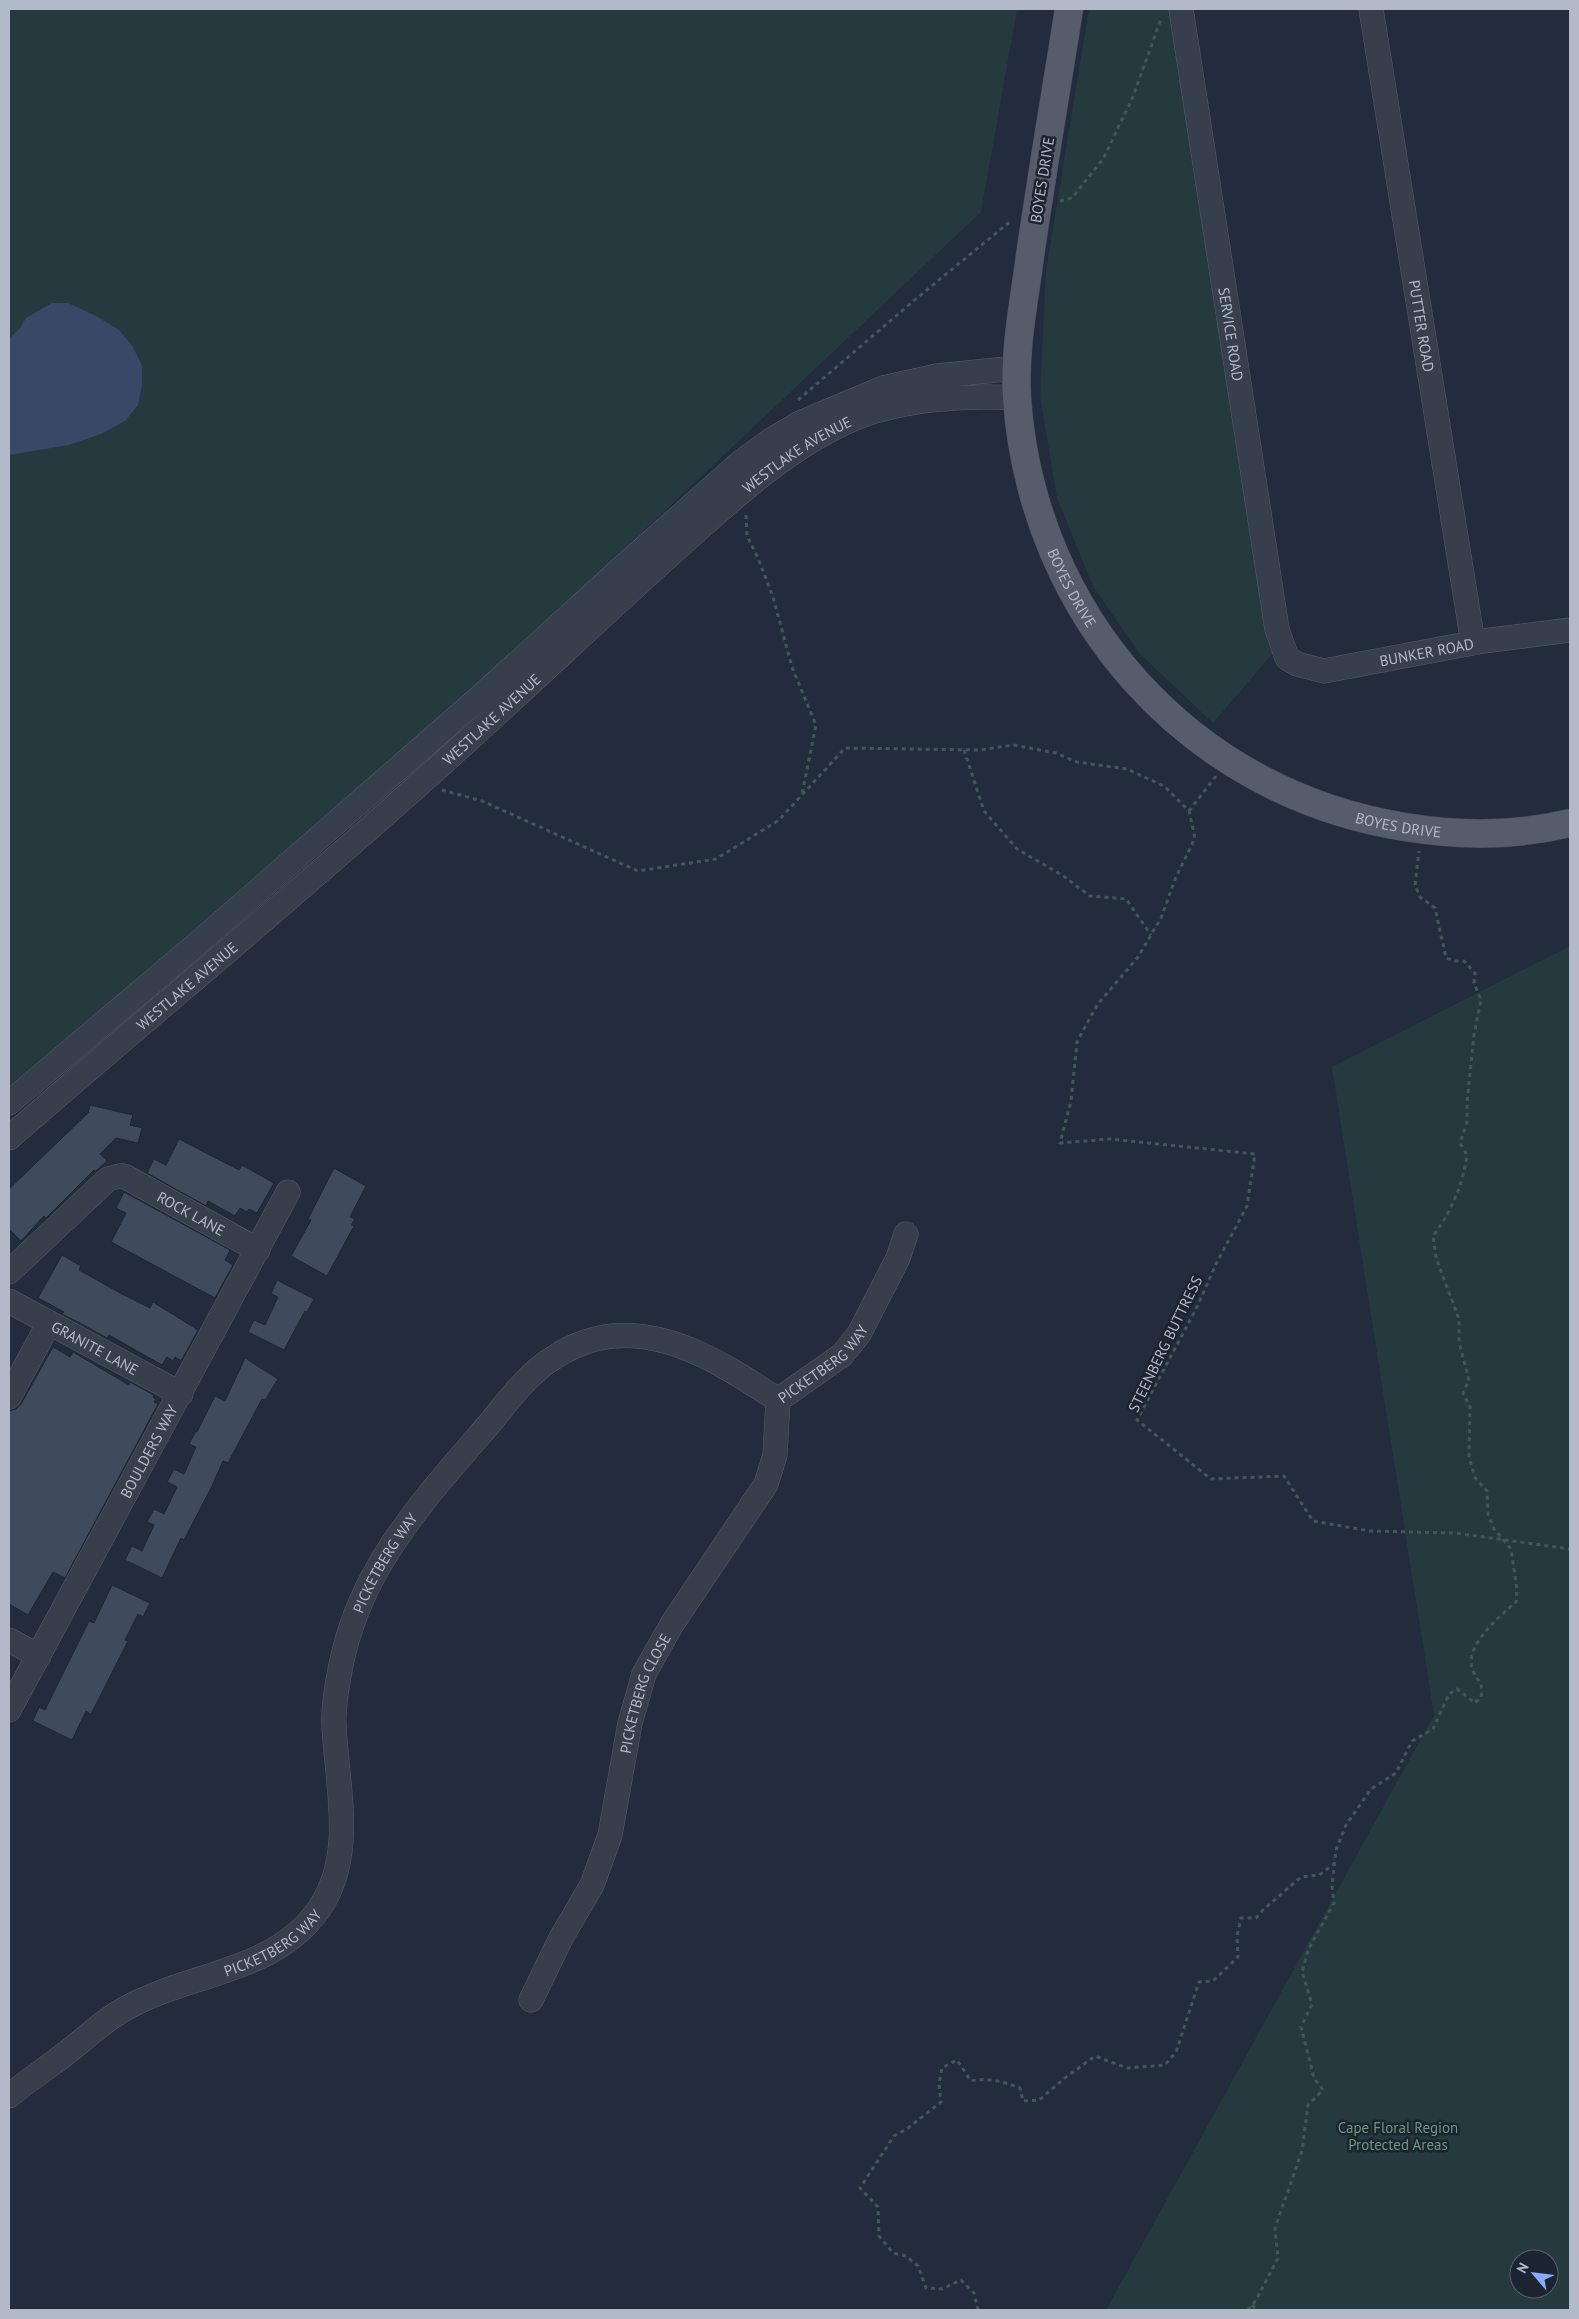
<svg xmlns="http://www.w3.org/2000/svg" width="1579" height="2319" font-family="'PT Sans',sans-serif">
  <style>
    .green { fill: #253a3e; fill-rule: evenodd }
    .water { fill: #384967 }
    .building { fill: #3f4a5d; stroke: #1e2634 }
    .lines { fill: none; stroke-linecap: round; stroke-linejoin: round }
    .minor-casing { stroke: #555c6b; stroke-width: 25 }
    .major-casing { stroke: #404856; stroke-width: 29 }
    .path { stroke: #43575b; stroke-width: 3; stroke-dasharray: 4 4; stroke-linecap: butt }
    .minor { stroke: #373f4d; stroke-width: 24 }
    .major { stroke: #555d6d; stroke-width: 28 }
    .labels { text-anchor: middle; dominant-baseline: central; stroke-width: 5; stroke-linejoin: round; paint-order: stroke }
    .street-label { font-size: 15px; fill: #b2b9c9; stroke: #1c2432 }
    .park-label { font-size: 15px; fill: #699a77; stroke: #1c2432 }
  </style>
  <rect width="100%" height="100%" fill="#232c3d"/>
  <path class="green" d="M9,9H1017L981,212L438,725L9,1087Z
    M1089,9H1171L1273,653L1213,723L1139,653L1093,586L1057,498L1040,396L1046,271Z
    M1570,946V2310H1106L1434,1715L1332,1067ZM1519,2259H1549V2289H1519Z"/>
  <path class="water" d="M52,303H68L96,316L119,330L133,347L142,366V385L138,405L125,421L101,434L69,445L9,455V339L20,328L26,318Z"/>
  <path class="building" d="M90,1105L133,1115L130,1125L142,1128L138,1143L116,1138L100,1154L107,1161L96,1171L94,1170L46,1218L44,1216L21,1241L9,1229V1189L88,1113Z
    M179,1139L239,1170L242,1165L274,1183L257,1213L249,1209L247,1212L240,1208L235,1216L208,1201L206,1206L147,1173L154,1159L166,1165Z
    M334,1168L366,1186L350,1217L355,1219L351,1225L354,1226L327,1276L291,1256L311,1220L308,1219Z
    M124,1192L230,1250L225,1260L233,1265L215,1298L111,1242L126,1213L116,1208Z
    M62,1255L81,1266L79,1270L122,1294L150,1308L153,1302L198,1330L181,1361L175,1357L173,1361L167,1357L162,1365L109,1335L107,1338L78,1322L62,1314L64,1312L38,1298Z
    M277,1280L314,1299L307,1312L305,1311L284,1350L248,1332L254,1320L265,1325L278,1297L271,1294Z
    M53,1347L70,1357L73,1352L129,1385L130,1382L154,1395L153,1397L156,1399L154,1402L158,1404L65,1578L53,1572L28,1615L9,1604V1411L16,1409L21,1404Z
    M245,1358L278,1379L265,1400L262,1399L228,1463L223,1461L211,1488L184,1540L181,1538L162,1578L125,1560L132,1546L142,1551L154,1525L147,1522L154,1509L164,1514L177,1487L167,1482L174,1469L184,1474L196,1447L189,1444L196,1431L197,1432L215,1396L225,1401Z
    M112,1585L150,1603L143,1617L138,1614L125,1640L128,1641L91,1714L86,1711L72,1740L33,1721L39,1707L45,1710L89,1621L94,1623Z"/>
  <g class="lines">
    <g class="minor-casing">
      <g id="minor">
        <path id="s1" d="M1181,9L1277,629L1287,658L1297,664L1324,671L1483,641L1570,630"/>
        <path id="s2" d="M1371,9L1473,643"/>
        <path d="M9,1103L197,944L479,698L625,565L742,461L771,440L800,423L883,388L937,376L1016,368"/>
        <path id="s3" d="M9,1138C157,1009 310,884 455,752C528,686 600,618 673,552C728,503 784,449 853,419C901,399 965,395 1017,398"/>
        <path id="s4" d="M9,1272L108,1179L119,1176H124L258,1250"/>
        <path id="s5" d="M9,1301L181,1394"/>
        <path d="M9,1397L49,1323"/>
        <path id="s6" d="M778,1400L842,1355L859,1334L898,1258L906,1234"/>
        <path d="M9,1640L39,1656"/>
        <path id="s7" d="M9,1710L288,1192"/>
        <path id="s8" d="M531,2000L561,1938L592,1885L610,1835L630,1723L644,1674L672,1624L766,1484L775,1455L778,1400"/>
        <path id="s9" d="M9,2096C30,2079 53,2064 74,2047C90,2034 105,2020 123,2010C188,1972 274,1974 319,1909C356,1855 337,1787 334,1726C333,1706 337,1685 341,1665C348,1631 362,1595 379,1566C409,1514 451,1468 490,1423C509,1400 528,1373 555,1357C571,1346 593,1338 613,1336C673,1330 731,1369 778,1400"/>
      </g>
    </g>
    <g class="major-casing">
      <g id="major">
        <path id="s10" d="M1069,9C1056,91 1042,173 1030,256C1024,303 1014,350 1017,398C1032,615 1189,793 1405,827C1459,836 1516,836 1570,823"/>
      </g>
    </g>
    <path class="path" d="M1060,201L1072,198L1103,159L1132,99L1161,19
      M798,400L917,298L1012,220
      M746,515L747,536L758,558L773,597L792,667L816,725L802,794
      M964,750L984,811L1017,849L1062,875L1090,896L1126,899L1151,935
      M442,790L482,801L638,871L716,859L779,820L845,748L980,750L1013,745L1056,753L1077,762L1127,769L1164,786L1189,811L1195,838L1176,877L1161,918L1138,957L1097,1005L1077,1042L1071,1101L1060,1143L1110,1139L1255,1154L1247,1206L1216,1264L1197,1307L1137,1420L1211,1479L1284,1476L1313,1521L1370,1531L1455,1533L1570,1549
      M1189,811L1216,776
      M1252,2305L1257,2310
      M978,2310L974,2293L961,2280L942,2289L926,2288L918,2266L906,2256L893,2253L879,2236L878,2207L860,2188L894,2136L908,2128L941,2102L939,2084L942,2068L957,2060L971,2081C988,2077 1004,2082 1020,2088L1023,2101L1039,2100L1065,2078L1095,2056L1127,2068L1165,2065L1176,2052L1199,1982L1213,1981L1238,1957L1237,1936L1241,1918H1256L1264,1909L1301,1877L1319,1875L1334,1864
      M1248,2310L1256,2300L1278,2258L1275,2228L1302,2151L1308,2105L1323,2090L1314,2078L1301,2027L1312,2004L1302,1972L1308,1950L1334,1903L1332,1886L1336,1850L1346,1825L1371,1789L1396,1773L1412,1741L1433,1729L1449,1694L1457,1689L1475,1703L1481,1697C1484,1681 1476,1681 1472,1668C1465,1645 1501,1615 1516,1602L1517,1590L1511,1549L1494,1529L1488,1514L1487,1491L1475,1478L1469,1457L1470,1407L1463,1393L1469,1380L1459,1342V1319L1436,1258L1433,1236C1451,1212 1463,1185 1467,1155L1460,1143L1467,1122V1102L1474,1035L1481,1000L1474,983L1475,973L1464,961H1455L1446,958L1435,908L1420,897L1415,885L1419,851"/>
    <use href="#minor" class="minor"/>
    <use href="#major" class="major"/>
  </g>
  <g class="labels">
    <g class="street-label">
      <text transform="translate(1042 180) rotate(-81)">BOYES DRIVE</text>
      <text stroke="none"><textPath href="#s2" startOffset="321">PUTTER ROAD</textPath></text>
      <text stroke="none"><textPath href="#s1" startOffset="329">SERVICE ROAD</textPath></text>
      <text stroke="none"><textPath href="#s3" startOffset="1044">WESTLAKE AVENUE</textPath></text>
      <text stroke="none"><textPath href="#s10" startOffset="592">BOYES DRIVE</textPath></text>
      <text stroke="none"><textPath href="#s1" startOffset="802">BUNKER ROAD</textPath></text>
      <text stroke="none"><textPath href="#s3" startOffset="639">WESTLAKE AVENUE</textPath></text>
      <text stroke="none"><textPath href="#s10" startOffset="1011">BOYES DRIVE</textPath></text>
      <text stroke="none"><textPath href="#s3" startOffset="234">WESTLAKE AVENUE</textPath></text>
      <text stroke="none"><textPath href="#s4" startOffset="229">ROCK LANE</textPath></text>
      <text transform="translate(1165 1344) rotate(-64)">STEENBERG BUTTRESS</text>
      <text stroke="none"><textPath href="#s5" startOffset="98">GRANITE LANE</textPath></text>
      <text stroke="none"><textPath href="#s6" startOffset="58">PICKETBERG WAY</textPath></text>
      <text stroke="none"><textPath href="#s7" startOffset="294">BOULDERS WAY</textPath></text>
      <text stroke="none"><textPath href="#s9" startOffset="728">PICKETBERG WAY</textPath></text>
      <text stroke="none"><textPath href="#s8" startOffset="330">PICKETBERG CLOSE</textPath></text>
      <text stroke="none"><textPath href="#s9" startOffset="308">PICKETBERG WAY</textPath></text>
    </g>
    <g class="park-label">
      <text x="1398" y="2127">Cape Floral Region<tspan x="1398" dy="17">Protected Areas</tspan></text>
    </g>
  </g>
  <rect width="1579" height="2319" fill="none" stroke="#b2b9c9" stroke-width="20"/>
  <g transform="translate(1534 2274) rotate(298)"><circle r="24" fill="#1c2432" stroke="#58606e"/>
  <path d="M0-4L9 19L0 12L-9 19Z" fill="#86abfa"/>
  <text y="-8" font-size="14" font-weight="bold" text-anchor="middle" fill="#b2b9c9">N</text>
  </g>
</svg>
